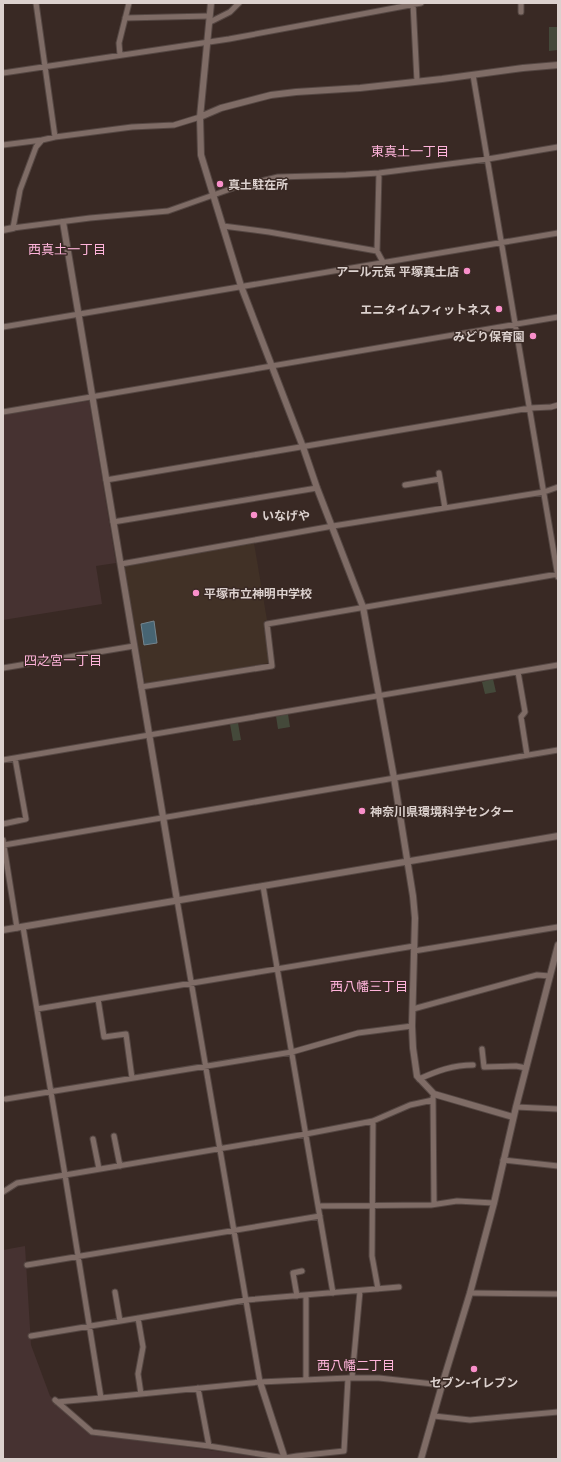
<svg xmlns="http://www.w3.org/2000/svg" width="561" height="1462" font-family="Montserrat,'Noto Sans JP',sans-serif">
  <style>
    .industrial { fill: #463231 }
    .education { fill: #413126 }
    .green { fill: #44493a }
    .water { fill: #476573; stroke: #74858e }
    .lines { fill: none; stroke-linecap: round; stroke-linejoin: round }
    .minor-casing { stroke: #554743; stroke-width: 7 }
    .tertiary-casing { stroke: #554743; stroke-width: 8 }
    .minor { stroke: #7f6c66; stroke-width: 5 }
    .tertiary { stroke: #7f6c66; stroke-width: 6 }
    .poi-dot { fill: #f98fca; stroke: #392924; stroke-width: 1.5 }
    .labels { text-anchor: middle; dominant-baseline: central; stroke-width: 3; stroke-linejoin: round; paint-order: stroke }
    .poi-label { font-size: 12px; font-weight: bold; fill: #dcd1ce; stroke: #392924; text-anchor: start }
    .neighbourhood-label { font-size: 13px; fill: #ffb4db; stroke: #392924 }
  </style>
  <rect width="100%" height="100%" fill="#392924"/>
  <path class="industrial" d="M89,401L116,563L96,566L102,604L3,620V415Z
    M25,1246L31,1345L50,1396L91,1434L274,1459H3V1250Z"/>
  <path class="education" d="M254,543L267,620L264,621L270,661L269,663L146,684L145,683L124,566L126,564Z"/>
  <path class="green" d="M549,27H558V50L549,51Z
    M493,679L496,692L485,694L482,682Z
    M288,714L290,727L278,729L276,716Z
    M238,723L241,740L233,741L230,724Z"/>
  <path class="water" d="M154,621L157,643L144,645L141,624Z"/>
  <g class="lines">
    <g class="minor-casing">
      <path id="minor" d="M36,3L55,137
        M413,3L417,81
        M521,12V3
        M125,18L209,16
        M210,22L230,12L239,3
        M120,55L119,43L129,3
        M3,73L229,39L421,3
        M473,75L558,577
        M200,117L174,125L132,127L55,137L42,140L36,147L20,190L13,228L90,218L168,211L236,187L278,177L346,175L379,173L488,159L558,147
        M3,145L42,140
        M223,226L269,232L377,251L383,262
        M377,251L379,173
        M3,327L558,233
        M3,412L558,317
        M439,473L445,508
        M106,480L530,408L551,407L558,405
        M405,485L440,479
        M113,522L317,488
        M121,564L333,526L544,492L558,487
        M3,668L134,646
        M518,672L525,712L521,717L527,755
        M141,687L272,666L267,624L558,574
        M3,760L558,665
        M3,824L26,819L15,758
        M3,840L17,928
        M4,845L558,750
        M263,886L333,1293
        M177,900L260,1382
        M23,927L65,1175L306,1134L373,1121L410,1105L433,1100
        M414,951L558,927
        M98,999L104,1037L126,1034L132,1078
        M37,1009L414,946
        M413,1009L537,975L550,976
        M482,1049L484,1067L516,1066L526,1068
        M419,1079C437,1071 453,1065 473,1065
        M433,1097L434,1204
        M6,1099L292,1052L358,1033L412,1026
        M516,1107L558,1109
        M373,1121L372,1256L378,1289
        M114,1136L120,1166
        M93,1139L99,1169
        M503,1160L558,1166
        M3,1192L17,1183L65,1175L101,1398L260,1382L348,1378H379L442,1385
        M318,1206L431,1205L457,1201L494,1203
        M27,1265L320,1216
        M115,1292L120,1321
        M470,1293L558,1294
        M306,1295V1380
        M297,1296L293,1273L302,1271
        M138,1318L143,1347L138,1374L141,1394
        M31,1336L246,1300L399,1287
        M352,1378L360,1291
        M198,1388L209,1446
        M55,1400L92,1432L209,1446L285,1458L297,1456L344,1451L348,1378
        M57,1402L101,1398
        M434,1416L470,1420L558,1412"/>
    </g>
    <g class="tertiary-casing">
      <path id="tertiary" d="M211,3L200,117L201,155L241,286L303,447L317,488L363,607L394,778L413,896L415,918L412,1026L413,1048L417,1076L434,1094L513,1117
        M200,117L221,108L271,95L296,92L360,88L442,79L523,68L558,65
        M63,222L177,900
        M3,230L13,228
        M3,930L558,836
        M260,1382L285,1459
        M421,1459L442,1385L470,1293L494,1203L516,1107L558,945"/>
    </g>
    <use href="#minor" class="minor"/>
    <use href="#tertiary" class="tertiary"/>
  </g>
  <g class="poi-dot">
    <circle cx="220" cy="184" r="4"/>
    <circle cx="467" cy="271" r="4"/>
    <circle cx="499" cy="309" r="4"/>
    <circle cx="533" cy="336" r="4"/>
    <circle cx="254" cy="515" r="4"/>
    <circle cx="196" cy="593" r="4"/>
    <circle cx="362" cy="811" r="4"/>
    <circle cx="474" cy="1369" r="4"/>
  </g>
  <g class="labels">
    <g class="poi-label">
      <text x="228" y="184">真土駐在所</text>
      <text x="459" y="271" text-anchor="end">アール元気 平塚真土店</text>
      <text x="491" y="309" text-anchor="end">エニタイムフィットネス</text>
      <text x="525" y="336" text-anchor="end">みどり保育園</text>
      <text x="262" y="515">いなげや</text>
      <text x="204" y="593">平塚市立神明中学校</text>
      <text x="370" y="811">神奈川県環境科学センター</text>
      <text x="474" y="1382" text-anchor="middle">セブン-イレブン</text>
    </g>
    <g class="neighbourhood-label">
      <text x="410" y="151">東真土一丁目</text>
      <text x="67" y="249">西真土一丁目</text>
      <text x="63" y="660">四之宮一丁目</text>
      <text x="369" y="986">西八幡三丁目</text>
      <text x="356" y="1365">西八幡二丁目</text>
    </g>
  </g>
  <rect width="561" height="1462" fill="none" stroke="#dcd1ce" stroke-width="8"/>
</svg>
